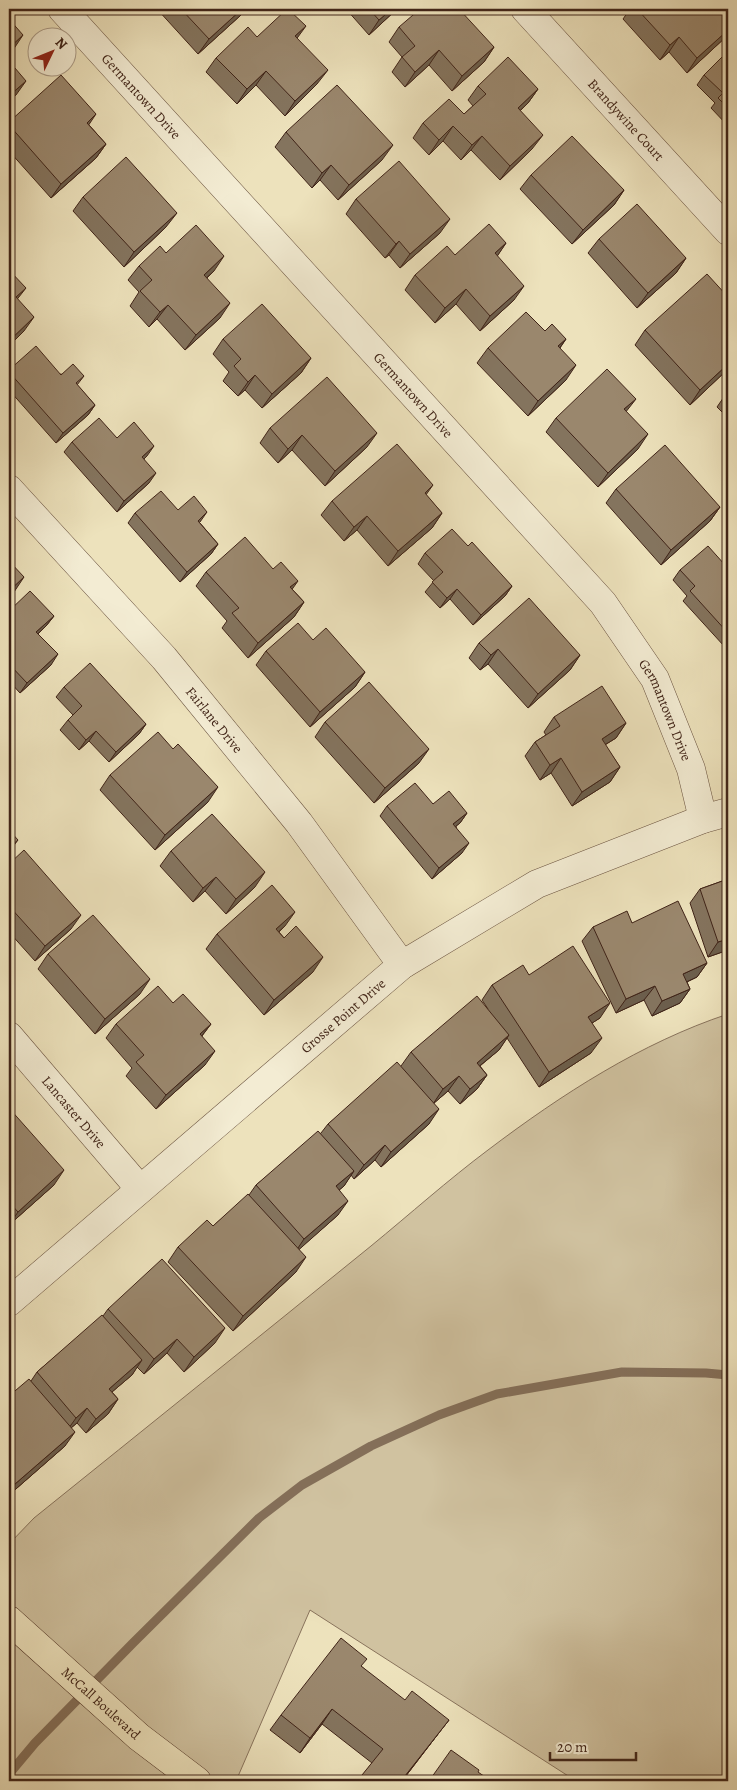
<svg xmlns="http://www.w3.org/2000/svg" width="737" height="1790" font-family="Alegreya,serif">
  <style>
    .green { fill: #d0c2a0; stroke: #88735c }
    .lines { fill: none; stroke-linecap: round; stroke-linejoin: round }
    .stream { stroke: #846f59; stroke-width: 9 }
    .minor-casing { stroke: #6b5441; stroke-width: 29 }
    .major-casing { stroke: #402418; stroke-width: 29 }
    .minor { stroke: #f3ecd3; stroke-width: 28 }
    .major { stroke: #ede2bc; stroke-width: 28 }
    .wall { fill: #84745e; stroke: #402418 }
    .shaded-wall { fill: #6c5e4c; stroke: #402418 }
    .building { fill: #9a876d; stroke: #402418 }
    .labels { text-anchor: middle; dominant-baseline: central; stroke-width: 4.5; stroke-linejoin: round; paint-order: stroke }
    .street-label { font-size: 14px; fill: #402418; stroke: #f3ecd3 }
  </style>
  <rect width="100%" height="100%" fill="#ede2bc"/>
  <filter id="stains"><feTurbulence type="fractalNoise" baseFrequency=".004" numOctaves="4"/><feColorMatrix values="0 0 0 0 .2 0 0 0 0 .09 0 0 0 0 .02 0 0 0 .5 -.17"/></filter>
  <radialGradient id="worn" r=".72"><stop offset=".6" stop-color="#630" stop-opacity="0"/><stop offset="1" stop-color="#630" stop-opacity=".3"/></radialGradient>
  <path class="green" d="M728,1014V1781H576L310,1610L236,1781H9V1544L34,1518C147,1427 259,1337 371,1246C410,1214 448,1180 488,1150C562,1094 641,1043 728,1014Z"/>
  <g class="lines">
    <path class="stream" d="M9,1774L35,1743L133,1643L259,1518L302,1485L371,1446L439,1415L497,1394L622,1372L706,1373L728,1375"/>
    <g class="minor-casing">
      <g id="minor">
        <path id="s1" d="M62,9L603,603L655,679L691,769L703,819"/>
        <path id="s2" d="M525,9L728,231"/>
        <path id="s3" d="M9,489L164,658L299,823L402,965"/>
        <path id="s4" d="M9,1036L140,1189"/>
        <path id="s5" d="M9,1302L402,965L537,884L703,819L728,812"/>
      </g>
    </g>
    <g class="major-casing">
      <g id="major">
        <path id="s6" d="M9,1620L139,1737L197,1781"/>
      </g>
    </g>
    <use href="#minor" class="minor"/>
    <use href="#major" class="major"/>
  </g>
  <path class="wall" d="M157,9H246L241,15L198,54Z
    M346,9H397L369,35Z
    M630,9H728V35L687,73L669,52L660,60L623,19Z
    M399,27L494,47L484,62L452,91L429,65L405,87L392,72L402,57L389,42Z
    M257,37L297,38L317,84L285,116L256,85L237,104L206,72L216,58Z
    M728,51V126L711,108L715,103L697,85L704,75Z
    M478,86L538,89L528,103L520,111L532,149L500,180L471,150L461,160L443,141L429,155L413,138L423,123L464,114L473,106L468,100Z
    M9,122L89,125L106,144L96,158L51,198L9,151Z
    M286,132L382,160L338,200L320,180L312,188L275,147Z
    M531,175L624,190L614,205L572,244L520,189Z
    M83,197L166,227L124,267L73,211Z
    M356,199L440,233L400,268L389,255L385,258L346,214Z
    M599,239L686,258L676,273L637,308L588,253Z
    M506,243L497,256L514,300L480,331L456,304L435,323L405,290L415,275L455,255Z
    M166,253L214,271L207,278L220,318L185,350L157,319L149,327L130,306L139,292L128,280L139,266Z
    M728,297V369L690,405L635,345L645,330Z
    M545,331L566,339L560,348L566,380L528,416L477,363L488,348Z
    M223,339L311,358L301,373L262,408L245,390L238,396L223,381L229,372L213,354Z
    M9,370L84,376L77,385L95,405L88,415L56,443L9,390Z
    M728,391V418L717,407Z
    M556,418L638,449L598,487L546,432Z
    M270,428L367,447L325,486L292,450L278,463L260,443Z
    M117,438L147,456L144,459L149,483L117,512L64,452L72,442Z
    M616,489L720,507L710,521L661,565L606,503Z
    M426,495L442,513L432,528L388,566L357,530L344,541L321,515L332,501Z
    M135,513L200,523L218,544L211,554L180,582L128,523Z
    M468,546L512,586L505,596L473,625L450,599L440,608L425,592L434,581L418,564L425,553Z
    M728,562V641L724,646L683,601L687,596L673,580L680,570L725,565Z
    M206,572L292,589L304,602L294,617L248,658L222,628L227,621L196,586Z
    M9,611L54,616L46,626L38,634L51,665L20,693L9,681Z
    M313,640L365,672L355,687L310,727L256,665L266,651Z
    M479,643L580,655L570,670L528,708L488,664L480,670L469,658Z
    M64,687L146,724L139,734L109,762L89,741L79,750L60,730L68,720L73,715L56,697Z
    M554,717L626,723L616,738L605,745L620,767L610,782L572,806L551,773L540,780L525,756L535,742L546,735L544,732Z
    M325,722L419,763L374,803L315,737Z
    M110,775L208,802L155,850L100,790Z
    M433,804L467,813L460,823L456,826L462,853L432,879L380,816L387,806Z
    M171,851L255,887L226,914L205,891L193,902L160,866Z
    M9,864L71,929L35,961L9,932Z
    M728,879V950L708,957L690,903L700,889Z
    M632,923L707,963L697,977L687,982L690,989L680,1003L652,1016L644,1000L616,1013L582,941L593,927Z
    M285,926L279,932L313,972L264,1015L206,949L217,934Z
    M48,954L140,994L95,1034L38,969Z
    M529,975L600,1018L592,1023L591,1053L539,1087L507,1038L499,1050L480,1066L487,1075L477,1089L460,1104L448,1091L434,1103L429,1124L381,1167L375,1160L354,1179L351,1175L344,1186L339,1190L338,1215L299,1249L296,1272L233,1331L168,1262L178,1247L213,1226L249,1195L256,1185L321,1133L328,1124L401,1066L411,1052L488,1009L482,1000L492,985Z
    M173,1003L211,1024L202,1036L205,1065L156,1109L126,1076L132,1068L106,1038L116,1024Z
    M9,1108L54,1185L9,1225Z
    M108,1309L215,1343L184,1372L167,1353L144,1374L137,1367L132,1375L112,1392L118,1399L108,1414L86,1433L77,1423L71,1428L65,1446L9,1495V1396L31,1381L37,1372L103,1316Z
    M361,1666L438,1734L402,1781H358L372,1763L322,1724L300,1753L270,1730L281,1715Z"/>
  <path class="shaded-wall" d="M242,9H246L241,15L198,54L209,39Z
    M392,9H397L369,35L379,20Z
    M306,26L295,41V36Z
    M728,30V35L687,73L697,58Z
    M23,35L13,50L9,54V48Z
    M679,37L669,52L660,60L670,45Z
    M494,47L484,62L452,91L462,76Z
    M439,50L429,65L405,87L415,72Z
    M328,70L317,84L285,116L295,101Z
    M266,71L256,85L237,104L247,89Z
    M26,81L16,95L9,101V96Z
    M538,89L528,103L507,123L518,108Z
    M96,114L86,129L87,123Z
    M453,126L443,141L429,155L439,140Z
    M543,135L532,149L500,180L510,166Z
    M482,136L471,150L461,160L472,145Z
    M106,144L96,158L51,198L61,184Z
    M393,145L382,160L338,200L349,185Z
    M331,165L320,180L312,188L322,173Z
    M624,190L614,205L572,244L583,230Z
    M177,213L166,227L124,267L134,252Z
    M450,219L440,233L400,268L410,254Z
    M399,241L389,255L385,258L396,244Z
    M506,243L496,258L495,253Z
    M224,256L214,271L194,289L204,275Z
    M686,258L676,273L637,308L648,293Z
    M524,286L514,300L480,331L490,316Z
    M26,288L15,302L16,297Z
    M466,289L456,304L435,323L445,308Z
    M230,303L220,318L185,350L196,335Z
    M168,305L157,319L149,327L160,312Z
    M34,317L24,331L9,346V341Z
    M566,339L556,353L558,346Z
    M311,358L301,373L262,408L272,394Z
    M728,364V369L690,405L700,390Z
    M576,365L566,380L528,416L538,401Z
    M255,375L245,390L238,396L248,382Z
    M636,399L625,413L624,409Z
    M95,405L88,415L56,443L63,433Z
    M377,433L367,447L325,486L335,471Z
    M648,434L638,449L598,487L608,473Z
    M302,435L292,450L278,463L288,449Z
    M154,446L147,456L135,468L142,457Z
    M156,473L149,483L117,512L124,501Z
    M433,485L423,499L425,493Z
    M720,507L710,521L661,565L671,550Z
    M207,512L200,522L190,531L198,521Z
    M442,513L432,528L388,566L398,551Z
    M367,516L357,530L344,541L354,527Z
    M218,544L211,554L180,582L187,572Z
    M24,577L14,592L9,596V591Z
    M298,581L288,595L290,587Z
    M512,586L505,596L473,625L481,615Z
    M457,589L450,599L440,608L447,598Z
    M304,602L294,617L248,658L258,643Z
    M54,616L46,626L29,642L36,632Z
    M498,649L488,664L480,670L491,655Z
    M58,654L51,665L20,693L27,683Z
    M580,655L570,670L528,708L538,694Z
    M365,672L355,687L310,727L320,712Z
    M626,723L616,738L591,753L602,739Z
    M146,724L139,734L109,762L116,752Z
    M96,731L89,741L79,750L86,740Z
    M429,749L419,763L374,803L385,788Z
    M561,758L551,773L540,780L550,765Z
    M620,767L610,782L572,806L582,792Z
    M218,787L208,802L155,850L165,835Z
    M467,813L460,823L446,834L453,824Z
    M18,840L9,852V848Z
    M469,843L462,853L432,879L439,868Z
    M265,872L255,887L226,914L236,899Z
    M216,877L205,891L193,902L203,888Z
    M295,912L285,926L266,943L276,929Z
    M81,915L71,929L35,961L45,946Z
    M728,939V950L708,957L718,942Z
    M323,957L313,972L264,1015L274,1000Z
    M707,963L697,977L673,988L683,974Z
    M150,979L140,994L95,1034L105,1019Z
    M655,986L644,1000L616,1013L626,999Z
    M690,989L680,1003L652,1016L662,1001Z
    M610,1003L600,1018L578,1032L588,1017Z
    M211,1024L200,1038V1034Z
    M509,1035L499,1050L466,1077L477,1063Z
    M602,1038L591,1053L539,1087L549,1072Z
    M215,1051L205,1065L156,1109L166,1095Z
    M487,1075L477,1089L460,1104L470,1089Z
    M459,1076L448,1091L433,1104L443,1089Z
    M439,1109L429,1124L381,1167L391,1152Z
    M385,1145L375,1160L354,1179L364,1165Z
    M64,1170L54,1185L9,1225L18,1212Z
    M354,1171L344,1186L326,1201L336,1186Z
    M348,1201L338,1215L294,1254L304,1239Z
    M306,1257L296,1272L233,1331L243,1316Z
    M225,1328L215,1343L184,1372L194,1357Z
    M177,1339L167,1353L144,1374L154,1359Z
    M142,1360L132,1375L99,1403L109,1389Z
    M118,1399L108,1414L86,1433L96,1419Z
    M87,1408L77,1423L66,1432L76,1418Z
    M75,1432L65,1446L9,1495V1493L15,1484Z
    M332,1709L322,1724L300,1753L310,1738Z
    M449,1720L438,1734L402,1781H401Z"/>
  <path class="building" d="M181,9H242L209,39Z
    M287,9H288L306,26L295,36L328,70L295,101L266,71L247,89L216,58L248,27L257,37Z
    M369,9H392L379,20Z
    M420,9H459L494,47L462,76L439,50L415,72L402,57L415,46L399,27Z
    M637,9H728V30L697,58L679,37L670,45Z
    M9,19L23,35L9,48Z
    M728,51V108L718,98L723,93L704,75Z
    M508,57L538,89L518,108L543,135L510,166L482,136L472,145L453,126L439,140L423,123L449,99L464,114L486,94L478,86Z
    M9,61L26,81L9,96Z
    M61,75L96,114L87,123L106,144L61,184L9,125V122Z
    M337,85L393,145L349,185L331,165L322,173L286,132Z
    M572,136L624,190L583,230L531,175Z
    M126,157L177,213L134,252L83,197Z
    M399,161L450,219L410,254L399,241L396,244L356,199Z
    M637,204L686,258L648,293L599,239Z
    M489,224L506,243L495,253L524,286L490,316L466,289L445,308L415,275L447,246L455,255Z
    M196,225L224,256L204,275L230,303L196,335L168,305L160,312L140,291L152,280L139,266L160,246L166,253Z
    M9,270L26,288L16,297L34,317L9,341Z
    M707,274L728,297V364L700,390L645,330Z
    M262,304L311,358L272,394L255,375L248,382L234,366L241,359L223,339Z
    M526,312L545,331L552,324L566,339L558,346L576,365L538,401L488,348Z
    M36,346L61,375L73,364L84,376L76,383L95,405L63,433L9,372V370Z
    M607,369L636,399L624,409L648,434L608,473L556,418Z
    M327,377L377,433L335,471L302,435L288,449L270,428Z
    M99,418L117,438L134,422L154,446L142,457L156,473L124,501L72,442Z
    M397,444L433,485L425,493L442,513L398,551L367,516L354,527L332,501Z
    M665,445L720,507L671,550L616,489Z
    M161,491L178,510L194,496L207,512L198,521L218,544L187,572L135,513Z
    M452,529L468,546L472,542L512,586L481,615L457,589L447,598L432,582L443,572L425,553Z
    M245,537L273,569L281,562L298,581L290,587L304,602L258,643L232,613L239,608L206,572Z
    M708,546L725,565L728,562V633L690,591L695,586L680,570Z
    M9,561L24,577L9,591Z
    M30,591L54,616L36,632L58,654L27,683L9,664V611Z
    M529,598L580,655L538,694L498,649L491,655L479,643Z
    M298,623L313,640L326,628L365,672L320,712L266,651Z
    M90,663L146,724L116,752L96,731L86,740L68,720L82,706L64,687Z
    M369,682L429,749L385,788L325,722Z
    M602,686L626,723L602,739L620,767L582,792L561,758L550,765L535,742L560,726L554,717Z
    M158,732L173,749L178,744L218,787L165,835L110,775Z
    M415,783L433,804L449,791L467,813L453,824L469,843L439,868L387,806Z
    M212,814L265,872L236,899L216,877L203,888L171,851Z
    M9,830L18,840L9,848Z
    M24,850L81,915L45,946L9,906V864Z
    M728,879V939L718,942L700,889Z
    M272,885L295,912L276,929L284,938L296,926L323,957L274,1000L217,934Z
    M678,901L707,963L683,974L690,989L662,1001L655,986L626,999L593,927L627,911L632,923Z
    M93,915L150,979L105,1019L48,954Z
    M573,946L610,1003L588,1017L602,1038L549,1072L492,985L523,965L529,975Z
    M158,986L173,1003L183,994L211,1024L200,1034L215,1051L166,1095L136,1062L144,1055L116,1024Z
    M477,996L509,1035L477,1063L487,1075L470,1089L459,1076L443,1089L411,1052Z
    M397,1062L439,1109L391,1152L385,1145L364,1165L328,1124Z
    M9,1108L64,1170L18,1212L9,1202Z
    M318,1131L354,1171L336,1186L348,1201L304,1239L256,1185Z
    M248,1194L306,1257L243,1316L178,1247L207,1220L213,1226Z
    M162,1259L225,1328L194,1357L177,1339L154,1359L108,1309Z
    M102,1315L142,1360L109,1389L118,1399L96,1419L87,1408L76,1418L37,1372Z
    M29,1379L75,1432L15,1484L9,1477V1396Z
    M341,1638L367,1659L361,1666L405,1700L412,1691L449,1720L401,1781H369L362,1775L383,1749L332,1709L310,1738L281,1715Z
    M451,1750L479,1770L478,1772L491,1781H429Z"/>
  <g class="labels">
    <g class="street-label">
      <text stroke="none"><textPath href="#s1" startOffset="118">Germantown Drive</textPath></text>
      <text stroke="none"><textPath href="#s2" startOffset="150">Brandywine Court</textPath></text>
      <text stroke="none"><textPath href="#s1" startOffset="522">Germantown Drive</textPath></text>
      <text stroke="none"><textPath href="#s1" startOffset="928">Germantown Drive</textPath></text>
      <text stroke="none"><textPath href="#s3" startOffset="309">Fairlane Drive</textPath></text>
      <text stroke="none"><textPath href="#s5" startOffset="440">Grosse Point Drive</textPath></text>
      <text stroke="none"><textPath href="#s4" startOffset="100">Lancaster Drive</textPath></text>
      <text stroke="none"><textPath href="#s6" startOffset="124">McCall Boulevard</textPath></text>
    </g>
  </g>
  <rect width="737" height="1790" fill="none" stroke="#ede2bc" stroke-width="30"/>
  <rect x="10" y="10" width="717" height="1770" fill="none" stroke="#402418" stroke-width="2.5"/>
  <rect x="15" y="15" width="707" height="1760" fill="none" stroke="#402418"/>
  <g transform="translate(52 52) rotate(47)"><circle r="24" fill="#f3ecd3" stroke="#ab9c88"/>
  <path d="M0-4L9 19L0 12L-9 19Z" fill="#8f2418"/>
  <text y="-8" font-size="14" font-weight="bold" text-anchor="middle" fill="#402418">N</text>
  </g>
  <path d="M550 1752v8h86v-8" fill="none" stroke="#402418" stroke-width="2.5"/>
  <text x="557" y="1752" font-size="15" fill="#402418" stroke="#f3ecd3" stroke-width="4" paint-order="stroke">20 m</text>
  <rect width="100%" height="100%" filter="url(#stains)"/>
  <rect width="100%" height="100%" fill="url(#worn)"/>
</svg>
